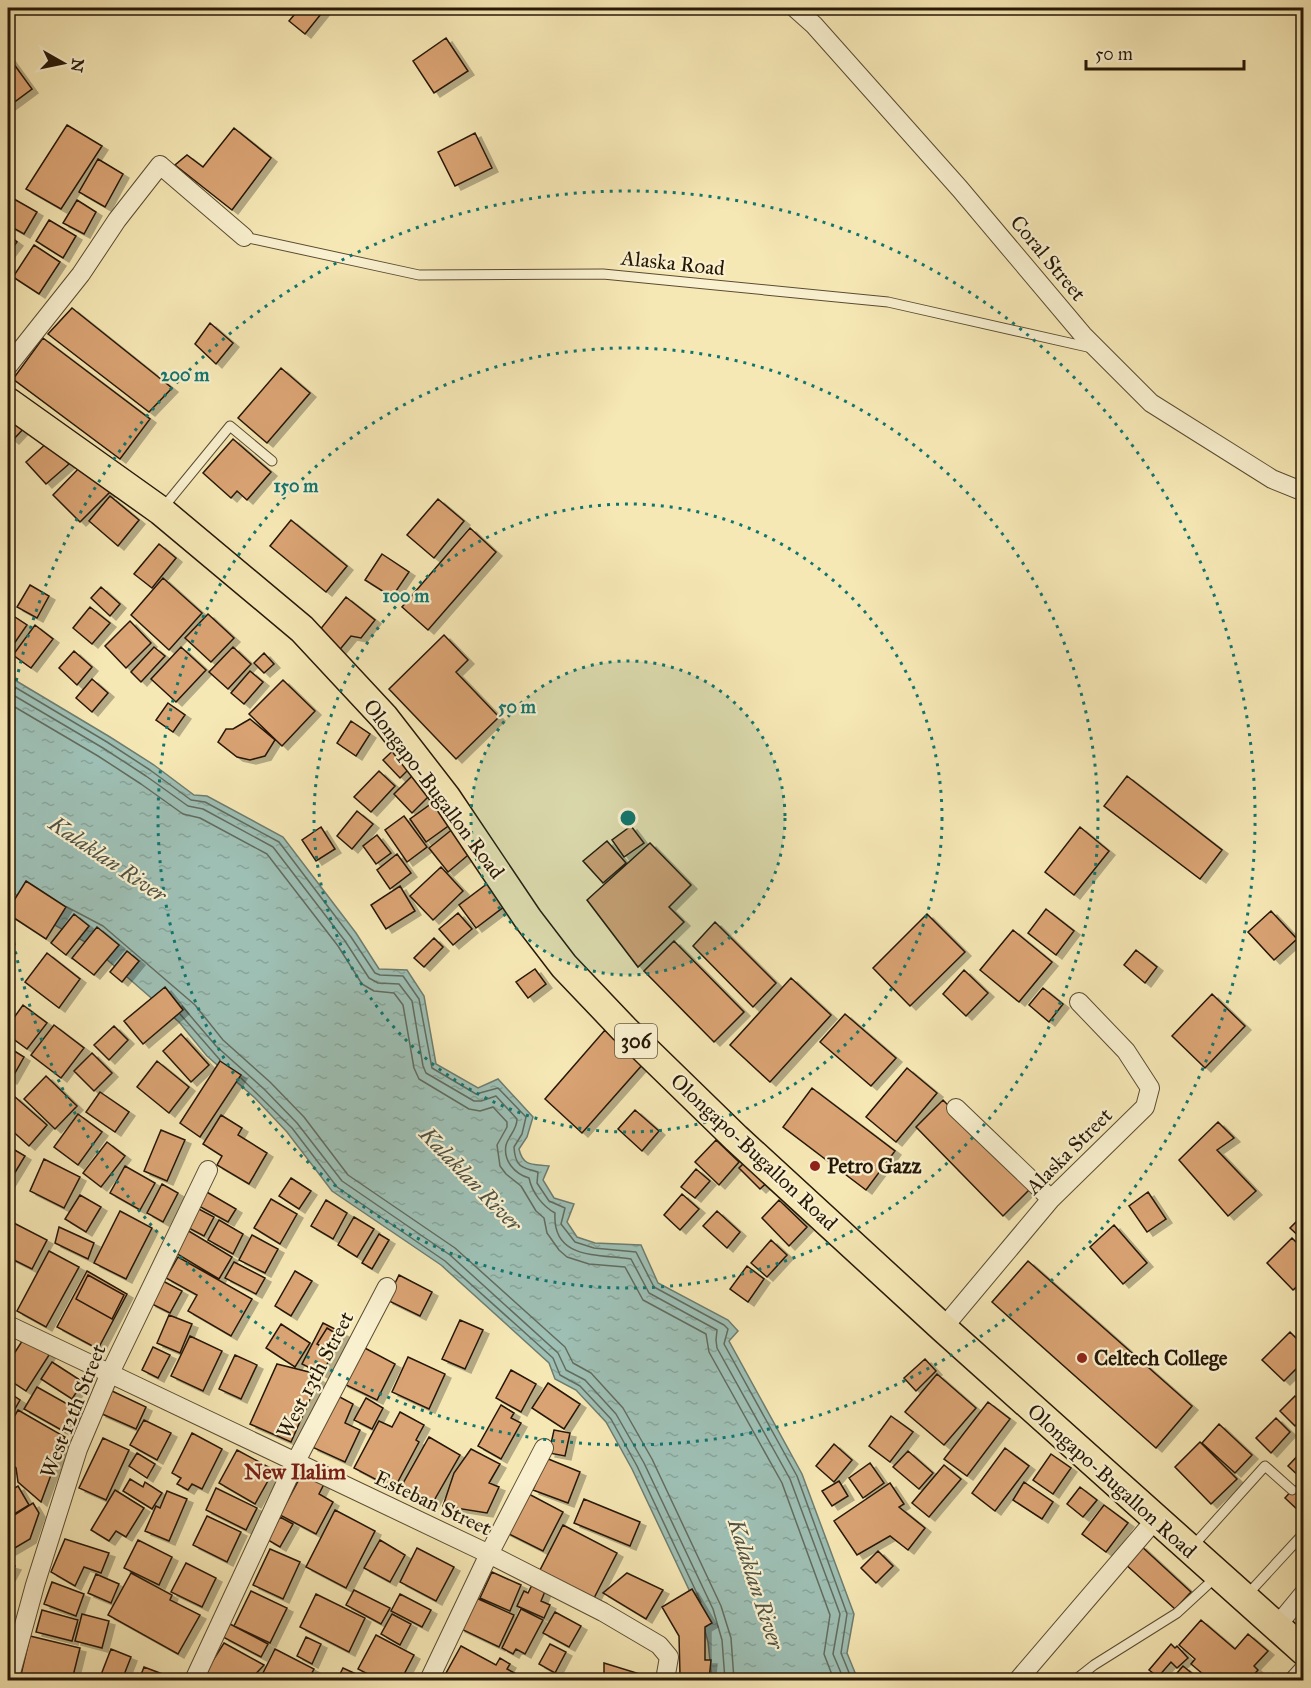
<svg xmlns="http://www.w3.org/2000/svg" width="1311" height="1688" font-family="'IM FELL Great Primer',serif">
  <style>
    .water { fill: url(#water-ripples); stroke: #6e7c6f; stroke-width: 1.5 }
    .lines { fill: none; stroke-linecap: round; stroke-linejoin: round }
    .shore { stroke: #626c5e; stroke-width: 1.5 }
    .building { fill: #daa373; stroke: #261807; stroke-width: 1.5; filter: url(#shadow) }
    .lane-casing { stroke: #5a4c32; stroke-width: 11 }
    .street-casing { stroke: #5a4c32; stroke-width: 20 }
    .primary-casing { stroke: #261807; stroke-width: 31 }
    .lane { stroke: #f9f0cf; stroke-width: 9 }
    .street { stroke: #f9f0cf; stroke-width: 18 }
    .primary { stroke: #f6e8b5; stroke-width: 28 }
    .ring { fill: none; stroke: #0f766e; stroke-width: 3; stroke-dasharray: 3 6 }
    .poi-dot { fill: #8f2418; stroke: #f9f0cf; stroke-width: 2 }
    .labels { text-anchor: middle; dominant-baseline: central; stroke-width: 4.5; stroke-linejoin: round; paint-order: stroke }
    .shield { fill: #f9f0cf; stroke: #655943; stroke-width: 1.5 }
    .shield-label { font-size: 20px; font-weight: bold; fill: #261807 }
    .street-label { font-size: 21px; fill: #261807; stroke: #f9f0cf }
    .poi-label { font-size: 21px; font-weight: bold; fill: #261807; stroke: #f9f0cf; text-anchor: start }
    .water-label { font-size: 22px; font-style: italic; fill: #505244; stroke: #f9f0cf }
    .neighbourhood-label { font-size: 22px; font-weight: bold; fill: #7a1f14; stroke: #f9f0cf }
    .centre { fill: #0f766e; stroke: #f9f0cf; stroke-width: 3 }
    .ring-label { font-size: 18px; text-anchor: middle; font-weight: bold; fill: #0f766e; stroke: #f9f0cf; stroke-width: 4.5; stroke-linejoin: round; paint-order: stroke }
  </style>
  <defs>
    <pattern id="water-ripples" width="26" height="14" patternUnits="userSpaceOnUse" patternTransform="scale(1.5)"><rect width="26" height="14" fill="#9ebfb4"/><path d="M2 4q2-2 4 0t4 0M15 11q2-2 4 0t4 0" fill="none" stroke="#88a399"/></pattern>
    <filter id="shadow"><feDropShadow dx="6" dy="4" stdDeviation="0" flood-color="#0004"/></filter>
  </defs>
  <rect width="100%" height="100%" fill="#f6e8b5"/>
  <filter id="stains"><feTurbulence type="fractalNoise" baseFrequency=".00333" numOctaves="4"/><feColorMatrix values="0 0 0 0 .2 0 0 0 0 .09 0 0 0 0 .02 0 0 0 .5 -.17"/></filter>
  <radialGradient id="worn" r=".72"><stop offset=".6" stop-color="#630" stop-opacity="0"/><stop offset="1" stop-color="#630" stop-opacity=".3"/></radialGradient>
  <path class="water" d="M8,676L110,737L154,765L194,795L207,796L283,837L356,933L379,969L407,970L424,996L436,1064L478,1088L498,1079L533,1117L527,1137L519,1149C523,1167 533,1164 549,1166L543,1180L554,1198L574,1204L567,1222L577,1237L595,1243L641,1245L658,1283L728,1320L738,1331L729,1341L802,1474L854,1614L847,1653L858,1680H712L708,1642L700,1613L632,1469L606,1422L576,1390L555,1379L549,1363L441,1265L332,1191L287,1132L255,1098L207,1056L179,1022L89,944L49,922L8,888Z"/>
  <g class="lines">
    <path class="shore" d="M8,683L107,742L150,770L191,800L205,802L279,842L351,937L375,973L380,975L403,976L419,999L432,1068L476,1094L498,1088L526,1117L522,1134L514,1147C515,1166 521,1168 538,1172L537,1183L549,1201L565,1208L561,1224L575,1242L594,1248L636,1252L654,1287L724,1325L728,1329L724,1344L797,1476L847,1614L841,1653L852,1680
      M8,692L103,748L146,776L188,806L203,809L273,847L345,941L369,978L378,983L399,984L412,1001L423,1066L426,1073L474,1101H481L496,1096L517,1119C517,1130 509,1135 506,1145C503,1161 515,1174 529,1178C532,1192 542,1206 555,1213C552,1260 598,1254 631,1259L649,1293L717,1330L716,1340L717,1348L790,1479L840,1614L833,1654L844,1680
      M8,703L98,756L141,784L183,814L200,818L267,854L338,946L362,984L374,991L394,993L403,1005L414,1068L419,1079L469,1109L480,1111L493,1107L507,1122V1127L497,1145L500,1166L506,1174L521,1186L536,1211L544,1218L547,1233L559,1250L567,1257L589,1264L625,1267L643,1300L706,1334L709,1352L782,1483L830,1615L824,1654L834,1680
      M67,907L103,926L195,1005L223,1040L270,1082L304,1117L348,1175L455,1248L565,1347L573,1363L591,1373L623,1408L652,1459L721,1606L731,1638L734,1680
      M182,1006L216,1046L264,1089L297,1123L342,1181L450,1255L558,1353L566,1370L585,1380L616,1414L644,1463L713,1609L722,1640L725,1680
      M180,1014L220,1060
      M241,1078L292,1128L337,1187L445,1261L553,1358L560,1375L580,1386L611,1419L637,1466L701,1602"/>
  </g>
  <path class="building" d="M300,8H323L325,9L305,34L289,21Z
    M446,38L468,71L434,93L413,61Z
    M8,56L32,89L9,106L8,104Z
    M67,125L102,146L61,209L26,189Z
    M234,128L271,158L232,210L175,165L187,155L203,167Z
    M475,133L492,168L455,186L438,152Z
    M98,159L123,174L105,207L79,192Z
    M14,199L37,212L24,234L8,225V210Z
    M77,200L96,212L84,234L63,223Z
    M49,220L76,236L63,258L36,241Z
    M8,235L17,242L8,254Z
    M34,245L60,262L39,294L13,277Z
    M72,308L172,388L149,412L48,334Z
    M210,323L233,343L216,364L195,344Z
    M43,338L150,419L120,459L13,379Z
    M281,368L310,393L267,443L238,418Z
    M8,411L25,427L13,440L8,436Z
    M233,439L271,472L247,500L237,491L231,498L203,473Z
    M49,441L69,464L46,484L26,462Z
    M82,465L110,492L80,522L53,495Z
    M110,496L139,520L118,546L89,521Z
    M438,499L464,521L434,558L407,535Z
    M291,520L347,566L326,592L270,546Z
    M470,528L496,552L428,630L402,607Z
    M159,544L176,558L152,588L134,574Z
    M382,554L409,572L392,597L365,580Z
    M163,578L202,613L169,650L131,615Z
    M30,585L49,596L37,618L17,607Z
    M101,587L120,604L110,616L91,598Z
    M346,597L375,620L361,638L351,636L337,653L315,636Z
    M90,607L110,623L92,644L73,628Z
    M208,614L234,638L211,662L185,638Z
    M12,615L27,625L9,651L8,622Z
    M130,621L151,643L126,668L105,646Z
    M35,625L53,639L31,668L13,655Z
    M444,635L468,660L456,672L499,717L456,759L389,689Z
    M154,647L165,656L141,682L131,672Z
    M181,647L206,670L176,702L151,679Z
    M233,647L251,664L228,689L209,672Z
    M74,651L92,667L77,685L59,668Z
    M264,653L274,664L264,673L254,663Z
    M250,671L263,682L244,704L231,693Z
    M92,679L108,693L92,712L76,698Z
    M283,680L315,711L282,746L249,714Z
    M168,703L185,715L173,732L156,720Z
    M250,719L275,740L265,756L250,760L237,757L218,742L226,729H233Z
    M351,721L370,734L356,756L337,743Z
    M400,744L416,762L400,778L383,760Z
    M379,771L395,786L371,812L354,797Z
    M416,772L434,791L412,813L394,794Z
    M1127,776L1222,850L1200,879L1104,806Z
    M442,796L458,819L426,842L410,819Z
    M357,811L373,824L352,849L337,836Z
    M404,816L427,847L407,862L385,830Z
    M631,826L644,843L624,857L612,840Z
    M321,827L335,849L316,861L302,840Z
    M1080,827L1109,851L1074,895L1045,872Z
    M454,828L473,851L448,872L429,848Z
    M377,835L391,853L376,864L363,846Z
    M607,841L626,863L603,883L583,861Z
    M650,843L691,885L669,907L684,922L638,967L587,900Z
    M397,854L411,873L390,889L377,870Z
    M441,867L463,891L433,920L410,896Z
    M496,877L513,900L476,928L459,905Z
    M26,881L66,907L46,939L8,914V910Z
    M400,886L415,911L386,929L371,905Z
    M1046,909L1074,931L1056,955L1028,933Z
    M1271,911L1297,939L1274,960L1248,932Z
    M458,913L472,929L453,945L439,929Z
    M74,914L89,926L66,955L51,943Z
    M927,914L965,952L910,1006L873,968Z
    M715,922L776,983L753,1007L693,946Z
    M97,927L119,945L94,975L72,958Z
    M1013,930L1052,962L1019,1002L980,970Z
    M434,938L443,947L424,967L414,958Z
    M674,941L744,1012L714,1042L644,971Z
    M1136,950L1157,967L1145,983L1124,965Z
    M127,951L139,961L122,982L110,972Z
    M47,953L80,979L59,1008L25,982Z
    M535,969L546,984L528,998L516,982Z
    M964,970L988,993L966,1016L943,994Z
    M791,978L831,1015L770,1082L730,1045Z
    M165,987L183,1010L143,1044L124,1021Z
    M1043,988L1063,1004L1049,1022L1029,1005Z
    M1212,994L1245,1026L1205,1068L1172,1036Z
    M23,1005L47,1023L27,1049L8,1035V1026Z
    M845,1014L896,1058L871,1086L820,1042Z
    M54,1025L84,1048L61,1078L31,1055Z
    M114,1026L128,1040L109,1060L94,1045Z
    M605,1030L643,1064L582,1133L545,1099Z
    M181,1034L209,1065L191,1082L163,1051Z
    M8,1047L24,1057L11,1080L8,1078Z
    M92,1053L112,1073L94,1091L74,1071Z
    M157,1061L189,1087L169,1113L137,1087Z
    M220,1061L241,1075L200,1137L180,1123Z
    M907,1068L937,1093L896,1142L866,1117Z
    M46,1076L77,1106L55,1129L24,1099Z
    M812,1088L895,1151L866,1190L783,1127Z
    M100,1092L129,1112L115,1132L86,1112Z
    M14,1096L47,1125L29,1146L8,1127V1104Z
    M943,1100L1030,1189L1003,1216L916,1127Z
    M635,1110L659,1131L642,1151L618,1129Z
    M78,1114L102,1132L78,1165L54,1147Z
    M221,1115L242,1128L238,1135L267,1153L249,1184L217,1165L222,1156L203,1144Z
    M1218,1122L1234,1138L1217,1150L1256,1191L1228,1216L1179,1160Z
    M161,1130L185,1140L167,1181L144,1171Z
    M716,1140L739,1162L719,1185L695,1162Z
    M107,1142L125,1156L101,1187L83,1173Z
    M8,1146L25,1156L8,1184Z
    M751,1156L773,1177L760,1189L739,1168Z
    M44,1159L80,1177L64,1208L30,1191Z
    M125,1166L155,1183L140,1210L110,1193Z
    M696,1169L710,1181L695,1198L681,1187Z
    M291,1178L311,1191L299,1209L279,1196Z
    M162,1184L178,1193L163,1222L147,1213Z
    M205,1191L236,1209L228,1222L197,1205Z
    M1148,1192L1166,1219L1147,1232L1129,1206Z
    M682,1194L699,1209L680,1230L664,1215Z
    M80,1195L101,1207L86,1232L65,1219Z
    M271,1199L297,1214L280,1244L254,1228Z
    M326,1200L347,1213L333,1239L311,1226Z
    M779,1200L807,1227L789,1246L762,1218Z
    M195,1207L214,1217L204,1236L185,1226Z
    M120,1211L152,1228L126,1279L94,1263Z
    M717,1211L740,1232L727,1248L703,1226Z
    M1304,1214V1241L1290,1228Z
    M354,1217L374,1229L357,1257L338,1245Z
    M8,1220L47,1240L32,1269L8,1257Z
    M219,1220L243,1234L233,1254L208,1240Z
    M1114,1225L1147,1263L1123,1284L1090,1247Z
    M59,1227L94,1243L88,1259L55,1243Z
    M187,1230L232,1257L219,1279L174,1252Z
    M379,1234L389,1240L372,1269L362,1263Z
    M252,1235L278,1249L265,1273L239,1260Z
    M1292,1238L1304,1250V1280L1293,1290L1267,1263Z
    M771,1240L787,1255L767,1277L751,1263Z
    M49,1251L79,1267L46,1327L17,1311Z
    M178,1257L252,1299L231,1336L188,1311L197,1295L166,1278Z
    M1028,1261L1192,1406L1156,1448L992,1302Z
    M234,1262L265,1278L256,1294L225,1278Z
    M747,1266L764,1279L748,1302L730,1289Z
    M87,1271L127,1294L98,1349L57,1327Z
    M295,1271L312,1281L291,1316L275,1306Z
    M88,1275L124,1295L112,1319L76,1299Z
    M399,1275L432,1292L420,1316L387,1300Z
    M161,1280L182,1291L170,1313L150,1303Z
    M169,1315L192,1324L180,1353L157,1343Z
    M460,1320L483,1330L465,1369L442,1359Z
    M323,1323L343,1333L322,1374L302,1364Z
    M281,1324L310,1343L295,1367L266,1348Z
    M327,1328L340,1336L330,1352L317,1344Z
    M1290,1332L1304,1346V1361L1284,1381L1262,1360Z
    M26,1335L51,1352L26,1391L8,1379V1363Z
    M190,1336L222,1351L203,1391L171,1376Z
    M361,1346L395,1364L377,1400L342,1383Z
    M153,1347L170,1355L158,1378L142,1370Z
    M235,1355L257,1365L241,1399L219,1389Z
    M408,1357L445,1374L429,1409L392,1392Z
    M925,1359L936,1371L916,1391L904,1378Z
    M52,1362L83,1382L72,1399L41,1379Z
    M277,1364L309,1372L319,1379L291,1442L250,1424Z
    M511,1370L536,1384L521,1412L496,1398Z
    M937,1374L976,1408L944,1445L905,1412Z
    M548,1383L580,1404L564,1429L532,1408Z
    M37,1387L78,1410L65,1432L24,1409Z
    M110,1390L146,1407L136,1429L100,1413Z
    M8,1392L20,1400L8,1421Z
    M336,1395L353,1404L345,1423L360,1430L345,1462L312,1447Z
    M1295,1396L1304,1404V1417L1295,1426L1280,1411Z
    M366,1398L383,1408L372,1429L354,1420Z
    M988,1402L1010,1419L967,1476L944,1459Z
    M501,1405L514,1413L511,1418L521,1423L501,1459L478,1446Z
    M18,1410L65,1437L41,1502L18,1482L16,1468L8,1461V1428Z
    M400,1412L424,1425L416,1440L419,1442L394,1489L354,1468L379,1421L392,1427Z
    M891,1416L913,1432L890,1462L869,1446Z
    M1276,1418L1290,1432L1271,1453L1256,1438Z
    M144,1420L171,1433L157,1460L130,1445Z
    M1219,1424L1252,1455L1235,1473L1202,1443Z
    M554,1430L570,1433L565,1456L549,1453Z
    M192,1433L222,1449L202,1489L192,1484L188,1490L177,1484L181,1478L172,1473Z
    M429,1437L460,1455L432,1504L401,1487Z
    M103,1438L129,1450L106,1500L79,1488Z
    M1200,1442L1237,1479L1211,1504L1175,1467Z
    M834,1444L852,1460L834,1482L816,1466Z
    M1005,1448L1029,1466L995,1511L972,1493Z
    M471,1449L500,1464L489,1483L499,1487L487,1513L443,1506L454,1473Z
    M1304,1449V1510L1301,1513L1285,1498L1302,1479L1288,1466Z
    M237,1450L274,1470L255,1504L219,1483Z
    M908,1451L933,1473L919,1489L893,1467Z
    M137,1453L155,1464L147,1478L129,1466Z
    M1051,1454L1071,1468L1053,1494L1033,1480Z
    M546,1458L580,1472L568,1503L533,1490Z
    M870,1463L884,1483L863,1498L849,1478Z
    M944,1465L961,1479L929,1517L912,1503Z
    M303,1472L324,1484L319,1494L333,1502L316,1534L280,1515Z
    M130,1479L143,1487L145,1482L162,1493L152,1509L123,1491Z
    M839,1481L848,1496L832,1506L822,1491Z
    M1024,1482L1053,1502L1042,1519L1013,1500Z
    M890,1483L904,1504L899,1507L925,1528L908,1550L890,1536L857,1555L834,1521Z
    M18,1486L29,1505L8,1518V1492Z
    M1080,1487L1097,1500L1083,1517L1067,1504Z
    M216,1488L257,1508L246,1530L206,1510Z
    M115,1490L144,1508L126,1537L116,1531L109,1541L91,1530Z
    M167,1491L187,1499L169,1541L145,1531L156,1506L160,1508Z
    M525,1492L563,1512L543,1551L505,1532Z
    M584,1499L640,1522L630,1546L574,1523Z
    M33,1503L39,1513L30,1539L8,1552V1519Z
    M1104,1505L1128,1523L1106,1552L1082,1534Z
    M335,1510L375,1531L346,1588L306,1567Z
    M207,1516L241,1532L227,1562L193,1545Z
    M280,1517L293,1524L280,1547L268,1540Z
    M563,1525L617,1553L593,1600L539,1572Z
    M65,1539L109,1553L101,1573L84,1567L75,1586L51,1572Z
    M138,1540L172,1557L159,1585L124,1568Z
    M380,1540L405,1555L390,1582L364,1568Z
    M1140,1545L1191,1592L1175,1609L1124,1563Z
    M417,1548L454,1567L436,1601L400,1582Z
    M270,1549L300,1562L283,1599L253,1585Z
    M878,1551L893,1566L876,1583L861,1568Z
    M186,1563L216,1578L202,1607L171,1592Z
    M8,1564L15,1566L8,1579Z
    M492,1572L521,1585L510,1611L480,1598Z
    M131,1573L172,1595L170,1600L200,1615L178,1654L108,1615Z
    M627,1573L663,1590L646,1619L603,1593Z
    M96,1574L119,1584L111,1603L88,1593Z
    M52,1582L84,1594L76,1616L44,1604Z
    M533,1583L546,1589L541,1601L550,1605L544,1618L517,1606L524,1591L528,1593Z
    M692,1589L712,1623L705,1627V1660H711L709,1680H676V1677L680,1675L679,1636L662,1607Z
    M354,1590L390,1608L381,1624L346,1605Z
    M251,1591L287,1608L270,1643L234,1626Z
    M316,1594L365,1618L349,1652L300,1627Z
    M400,1594L431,1610L422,1627L391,1611Z
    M474,1597L514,1615L499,1647L459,1628Z
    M521,1609L543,1620L525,1654L516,1649L513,1654L502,1648Z
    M42,1610L78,1620L72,1641L36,1632Z
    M555,1612L581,1626L569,1647L543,1633Z
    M82,1614L109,1621L102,1648L75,1641Z
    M392,1614L411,1624L400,1645L381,1634Z
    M1201,1620L1235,1649L1248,1634L1268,1651L1254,1666L1258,1670L1249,1680H1210L1191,1664L1195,1659L1179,1645Z
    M230,1624L268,1644L261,1657L223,1637Z
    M376,1635L414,1655L401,1680H379L358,1669Z
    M30,1636L80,1648L72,1680H27L20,1679Z
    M306,1637L321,1644L312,1664L297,1656Z
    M224,1643L264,1665L250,1680H211L205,1673Z
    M550,1644L566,1652L555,1673L539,1664Z
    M1171,1644L1175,1648L1177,1646L1188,1658L1177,1668L1171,1662L1158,1677L1149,1670Z
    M461,1646L496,1665L500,1658L510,1664L507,1669L527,1680H456L445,1675Z
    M111,1649L131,1657L122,1680H99Z
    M275,1649L314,1669L308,1680L260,1679Z
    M604,1663L643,1675L642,1680H604Z
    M1183,1666L1200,1680H1171Z
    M144,1667L173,1678L172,1680H139Z
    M343,1668L369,1680H337Z"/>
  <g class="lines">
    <g class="lane-casing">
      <path id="lane" d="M244,237L419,275L603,274L888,302L1092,348
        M162,509L230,426L272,461
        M1193,1546L1265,1466L1292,1490
        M1247,1595L1304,1533
        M1075,1680L1094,1665L1177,1613L1216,1577"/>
    </g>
    <g class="street-casing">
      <path id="street" d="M795,8L814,25L960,189L1083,335L1151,403L1272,479L1304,492
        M8,366L81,274L117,220L160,165L244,237
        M956,1108L1051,1199
        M8,1325L489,1554L603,1612L659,1645L669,1657L665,1680
        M943,1328L1051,1199L1145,1107L1150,1088L1126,1051L1079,1002
        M1276,1627L1304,1593
        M9,1680L35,1585L78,1449L110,1373L208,1170
        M194,1680L295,1463L387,1287
        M429,1680L489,1554L544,1448
        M1018,1680L1155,1520
        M1294,1680L1304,1669"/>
    </g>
    <g class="primary-casing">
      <path id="primary" d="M8,402L161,511L302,629L384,717L446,797L528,919L564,966L624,1029L736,1138L943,1328L1304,1651"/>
    </g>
    <use href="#lane" class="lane"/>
    <use href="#street" class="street"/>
    <use href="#primary" class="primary"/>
  </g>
  <circle cx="628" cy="818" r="157" fill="#0f766e" fill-opacity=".12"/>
  <g class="ring">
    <circle cx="628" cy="818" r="157"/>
    <circle cx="628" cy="818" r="314"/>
    <circle cx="628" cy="818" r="470"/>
    <path d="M8 725A627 627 0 1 1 8 911"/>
  </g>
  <g class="poi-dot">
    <circle cx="815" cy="1166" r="6"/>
    <circle cx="1082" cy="1358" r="6"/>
  </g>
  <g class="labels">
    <rect class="shield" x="615" y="1024" width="42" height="34" rx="4.5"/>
    <g class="shield-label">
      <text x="636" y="1041">306</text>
    </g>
    <g class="street-label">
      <text transform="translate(1048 258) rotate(50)">Coral Street</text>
      <text transform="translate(673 263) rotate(6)">Alaska Road</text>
      <text transform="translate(434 789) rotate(53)">Olongapo-Bugallon Road</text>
      <text transform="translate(1069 1151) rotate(-45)">Alaska Street</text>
      <text transform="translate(754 1152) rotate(43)">Olongapo-Bugallon Road</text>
      <text transform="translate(315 1375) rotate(-62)">West 13th Street</text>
      <text transform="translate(73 1411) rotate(-68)">West 12th Street</text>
      <text transform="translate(1112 1481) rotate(42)">Olongapo-Bugallon Road</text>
      <text transform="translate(433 1503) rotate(25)">Esteban Street</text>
    </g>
    <g class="poi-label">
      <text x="827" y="1166">Petro Gazz</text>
      <text x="1094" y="1358">Celtech College</text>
    </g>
    <g class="water-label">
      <text transform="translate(108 859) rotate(34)">Kalaklan River</text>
      <text transform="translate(471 1179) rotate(46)">Kalaklan River</text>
      <text transform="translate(756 1584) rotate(72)">Kalaklan River</text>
    </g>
    <g class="neighbourhood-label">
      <text x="295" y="1471">New Ilalim</text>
    </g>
  </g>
  <circle cx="628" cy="818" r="9" class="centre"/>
  <g class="ring-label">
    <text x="185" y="381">200 m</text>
    <text x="296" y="492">150 m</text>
    <text x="406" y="602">100 m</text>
    <text x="517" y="713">50 m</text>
  </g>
  <rect width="1311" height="1688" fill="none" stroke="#f6e8b5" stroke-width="30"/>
  <rect x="9" y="9" width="1293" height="1670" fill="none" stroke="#261807" stroke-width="3"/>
  <rect x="15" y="15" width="1281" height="1658" fill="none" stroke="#261807" stroke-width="1.5"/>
  <g transform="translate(63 63) rotate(99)" stroke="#f9f0cf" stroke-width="4.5" paint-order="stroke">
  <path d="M0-4.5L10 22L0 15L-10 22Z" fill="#261807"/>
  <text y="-9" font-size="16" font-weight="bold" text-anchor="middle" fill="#261807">N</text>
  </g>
  <path d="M1086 60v9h158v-9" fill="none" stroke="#261807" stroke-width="3"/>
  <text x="1095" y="60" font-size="18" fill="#261807" stroke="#f9f0cf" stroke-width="4.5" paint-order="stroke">50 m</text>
  <rect width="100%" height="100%" filter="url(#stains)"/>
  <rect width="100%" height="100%" fill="url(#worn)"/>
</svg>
